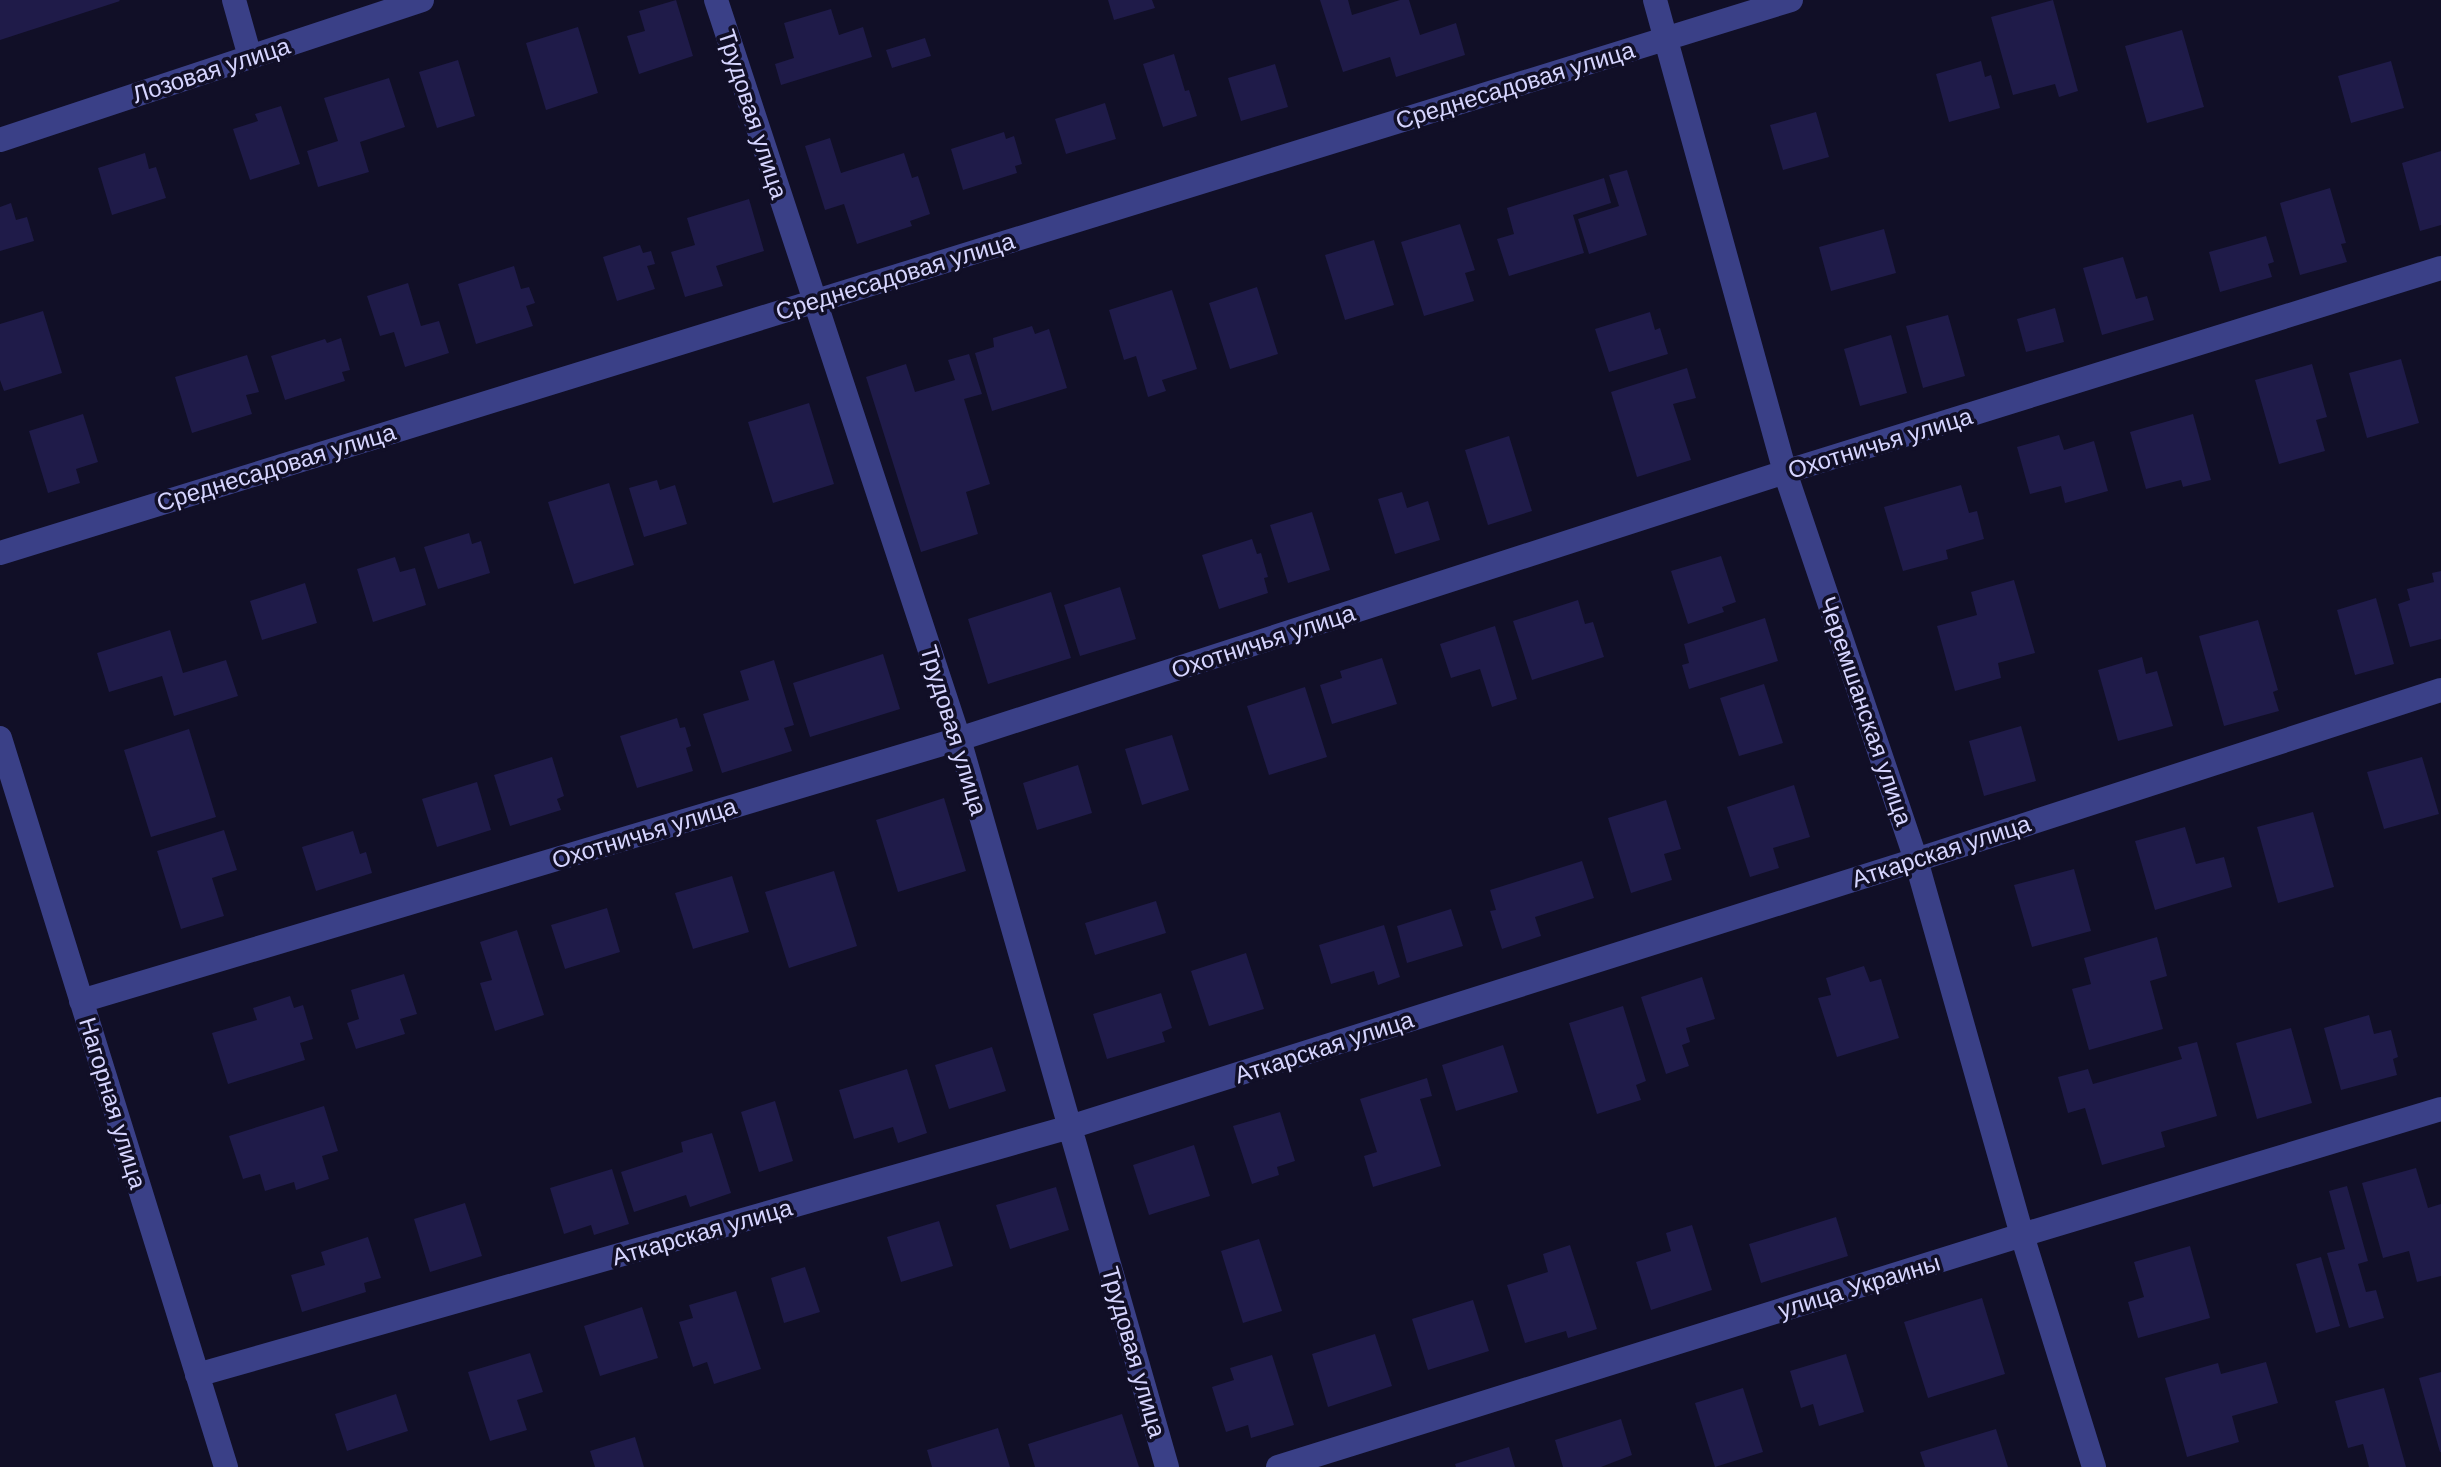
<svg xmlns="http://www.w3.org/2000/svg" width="2441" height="1467" font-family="Helvetica,sans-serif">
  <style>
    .building { fill: #1f1b49 }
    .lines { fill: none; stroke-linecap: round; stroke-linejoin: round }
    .minor { stroke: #3a4087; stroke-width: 24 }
    .labels { text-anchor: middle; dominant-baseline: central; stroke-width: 7; stroke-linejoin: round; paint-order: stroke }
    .street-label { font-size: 24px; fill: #d6d5ff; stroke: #110f27 }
  </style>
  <rect width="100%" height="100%" fill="#110f27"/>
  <path class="building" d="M0,0H119L120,1L0,40Z
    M676,0L693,56L639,74L627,36L645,31L639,11Z
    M1108,0H1152L1155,8L1114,20Z
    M1320,0H1348L1352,15L1400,0H1409L1420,35L1456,23L1465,55L1396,77L1390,57L1343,72Z
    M2053,0L2078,91L2059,97L2055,84L2013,95L1991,17Z
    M831,9L839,35L863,27L872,57L781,85L775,64L794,58L784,23Z
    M578,27L598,93L546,110L526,43Z
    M2182,30L2204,107L2147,123L2125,46Z
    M925,38L931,56L892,68L886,50Z
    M1174,54L1185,91L1189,90L1197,116L1163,127L1143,64Z
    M458,60L475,116L437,128L419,72Z
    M1981,61L1985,77L1991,75L2000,108L1949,122L1936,74Z
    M2391,61L2404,108L2351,123L2338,76Z
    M1275,64L1288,107L1241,121L1228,78Z
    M389,78L405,127L360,142L369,172L318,187L307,151L338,141L324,98Z
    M1105,103L1116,139L1066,154L1055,119Z
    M281,106L300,164L250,180L233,129L258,121L255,114Z
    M1816,112L1829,157L1783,170L1770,125Z
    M1004,132L1006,139L1014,136L1022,164L1015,166L1017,173L963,190L951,149Z
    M830,138L841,173L904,153L912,178L918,176L930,214L910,221L912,226L857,244L844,204L825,210L805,146Z
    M2441,151V225L2420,231L2402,163Z
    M145,153L149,169L156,167L166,198L112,215L98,168Z
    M1627,170L1647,235L1589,254L1578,219L1619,206L1609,175Z
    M1604,178L1611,203L1573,215L1584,253L1509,276L1497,239L1514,234L1507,208Z
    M2330,188L2346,243L2341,244L2347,262L2300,275L2280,203Z
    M749,199L764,251L716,266L723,286L685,297L671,252L695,245L687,218Z
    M11,203L16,220L27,217L34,241L0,251V207Z
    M1460,224L1475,270L1465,273L1474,301L1424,316L1401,242Z
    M1884,229L1896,273L1831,291L1819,247Z
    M2266,236L2274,262L2268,264L2272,277L2220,292L2209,252Z
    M1374,240L1394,305L1345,320L1325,255Z
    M640,245L643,253L651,251L655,264L647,266L655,289L617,301L603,257Z
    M2123,257L2136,299L2147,296L2154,320L2102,335L2083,268Z
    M514,266L521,289L529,287L535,303L526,306L533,326L476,344L458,284Z
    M408,283L421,326L439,321L449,353L405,367L394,332L380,336L367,296Z
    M1257,287L1278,354L1230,369L1209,303Z
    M1172,290L1197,369L1162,380L1166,391L1148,397L1136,356L1124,360L1109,310Z
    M2055,308L2064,342L2026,352L2017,319Z
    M43,311L62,373L4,391L0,380V324Z
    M1650,312L1655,330L1660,328L1668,354L1609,372L1595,329Z
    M1948,315L1965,376L1923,388L1906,326Z
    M1032,326L1035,334L1049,329L1067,388L992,411L975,353L994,347L993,338Z
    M1891,335L1907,393L1860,406L1844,349Z
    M341,338L350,370L342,372L345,381L285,400L271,356L325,339L327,343Z
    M969,354L982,394L964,399L990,484L966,492L978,534L921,552L866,377L906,364L915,392L955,380L948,360Z
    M247,355L259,392L246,395L252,414L192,433L175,377Z
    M2401,359L2419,423L2367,438L2349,373Z
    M2312,364L2327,417L2316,420L2325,451L2279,464L2255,380Z
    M1687,368L1696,398L1673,404L1691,460L1637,477L1611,392Z
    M809,403L834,484L773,503L748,422Z
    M83,414L98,462L76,469L80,483L48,493L29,431Z
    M2193,414L2211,480L2183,487L2181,480L2146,489L2130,432Z
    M2059,435L2064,450L2094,441L2108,491L2065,503L2061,486L2030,494L2017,447Z
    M1509,436L1532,511L1488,525L1465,450Z
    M657,480L660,490L675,485L687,524L644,537L629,488Z
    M609,483L634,565L574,584L548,502Z
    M1961,485L1969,513L1977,511L1984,539L1946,550L1948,559L1903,571L1884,507Z
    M1402,492L1407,508L1428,501L1440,540L1395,554L1378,499Z
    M1312,512L1330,570L1288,583L1270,525Z
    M469,533L472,544L481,541L490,573L438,589L424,547Z
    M1252,539L1257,554L1261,553L1268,577L1264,578L1268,593L1219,609L1202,555Z
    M1721,556L1736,602L1722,607L1724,612L1688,624L1671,571Z
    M395,557L400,572L415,568L426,605L373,622L357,569Z
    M2441,571V639L2410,647L2398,604L2410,600L2407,589L2434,582L2432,573Z
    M2014,580L2035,653L1998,663L2001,678L1955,691L1937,626L1977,615L1971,592Z
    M305,583L317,623L262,640L250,601Z
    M1120,587L1136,639L1080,656L1064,605Z
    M1051,592L1071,658L988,684L968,619Z
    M2376,598L2394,664L2355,675L2337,610Z
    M1578,600L1585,624L1593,622L1604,657L1532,680L1513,621Z
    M1765,618L1778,661L1689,689L1682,665L1689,663L1684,644Z
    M2258,620L2278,690L2273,692L2279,711L2224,726L2199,636Z
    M1495,626L1517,699L1492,707L1480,669L1451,678L1440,644Z
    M170,630L183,673L226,660L238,696L174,716L162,676L109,692L97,653Z
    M883,654L900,709L810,737L793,683Z
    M2142,657L2146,674L2157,671L2173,726L2118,741L2098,670Z
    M1382,658L1397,704L1332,724L1320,685L1342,678L1340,671Z
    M774,660L794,725L784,728L792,751L722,773L703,714L749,700L740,671Z
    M1764,684L1783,743L1739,756L1720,698Z
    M1305,687L1327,757L1269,775L1247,706Z
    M677,718L680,728L685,727L691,746L686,748L693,771L637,788L620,736Z
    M2021,726L2036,781L1984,796L1969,741Z
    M189,729L216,817L151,837L124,750Z
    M1172,735L1189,790L1142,805L1125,749Z
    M552,757L564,796L557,799L561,810L510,826L494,775Z
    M2422,757L2439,814L2384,829L2367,772Z
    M1078,765L1092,813L1037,830L1023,783Z
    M477,782L491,830L437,847L422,799Z
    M1794,785L1810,837L1773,848L1779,868L1750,877L1727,807Z
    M944,798L966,871L898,892L876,820Z
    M1666,800L1681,849L1664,854L1672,880L1631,893L1608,818Z
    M2313,812L2334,887L2278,903L2257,827Z
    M2185,827L2196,864L2224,857L2232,887L2155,910L2135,841Z
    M224,830L237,870L212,878L224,916L181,929L157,851Z
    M353,831L360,854L366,852L372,873L316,891L302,847Z
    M1582,861L1594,898L1535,917L1541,936L1502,949L1490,911L1496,910L1490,890Z
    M2074,869L2091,931L2032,947L2014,885Z
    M834,871L857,946L789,968L765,892Z
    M732,876L749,932L693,949L675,893Z
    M1156,901L1166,933L1095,955L1085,923Z
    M607,908L620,952L565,969L551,925Z
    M1451,909L1463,946L1407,963L1397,926Z
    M1384,925L1400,977L1378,985L1374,971L1331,984L1319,945Z
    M517,930L544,1015L495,1031L480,983L492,980L480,942Z
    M2157,937L2167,976L2150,981L2163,1029L2089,1050L2072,989L2091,984L2084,958Z
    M1246,953L1264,1009L1209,1026L1191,971Z
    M1864,966L1870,982L1881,979L1899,1038L1837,1057L1818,998L1831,995L1826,978Z
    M404,974L417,1014L400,1019L405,1034L356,1049L347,1023L359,1019L351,990Z
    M1702,977L1715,1019L1686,1028L1690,1042L1682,1045L1689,1066L1666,1074L1641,997Z
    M1161,993L1172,1028L1162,1032L1165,1042L1107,1059L1093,1014Z
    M290,996L294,1008L303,1005L313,1039L300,1043L305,1060L228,1084L212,1033L257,1020L253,1008Z
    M1623,1006L1646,1081L1636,1085L1641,1100L1597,1114L1569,1023Z
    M2369,1015L2374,1034L2391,1030L2398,1057L2393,1059L2397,1075L2341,1090L2324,1028Z
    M2291,1028L2312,1103L2257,1119L2236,1043Z
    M2197,1042L2217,1116L2161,1132L2165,1147L2102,1165L2085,1108L2068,1113L2058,1077L2088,1069L2093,1084L2182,1059L2178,1047Z
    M1503,1045L1518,1092L1456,1111L1442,1065Z
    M992,1047L1006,1091L949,1109L935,1065Z
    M907,1069L927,1133L898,1143L893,1127L854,1139L839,1090Z
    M1427,1078L1432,1096L1420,1099L1441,1166L1373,1187L1364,1156L1377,1152L1360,1099Z
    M775,1101L793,1161L759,1172L741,1112Z
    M324,1106L338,1151L322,1156L329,1179L296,1190L294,1182L265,1191L260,1174L243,1179L229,1136Z
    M1280,1112L1295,1161L1277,1167L1279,1175L1252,1184L1233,1126Z
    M712,1133L731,1193L690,1207L686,1195L634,1212L621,1172L683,1152L681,1142Z
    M1194,1145L1210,1196L1149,1215L1133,1165Z
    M2416,1168L2428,1208L2441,1204V1276L2417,1282L2409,1251L2383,1258L2362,1183Z
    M612,1169L629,1224L594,1235L591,1225L564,1234L550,1188Z
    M2347,1186L2368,1261L2358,1264L2366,1292L2376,1290L2384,1318L2349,1328L2327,1253L2345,1249L2329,1191Z
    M1056,1187L1069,1230L1010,1249L996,1205Z
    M465,1203L482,1256L430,1272L414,1219Z
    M1836,1217L1848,1256L1761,1283L1749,1244Z
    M939,1221L953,1266L901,1282L887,1237Z
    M1692,1225L1712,1290L1651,1310L1636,1262L1671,1251L1666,1233Z
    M368,1237L381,1278L364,1283L366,1292L302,1312L291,1275L325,1265L321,1252Z
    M1259,1239L1282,1311L1243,1323L1221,1251Z
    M1570,1245L1597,1329L1568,1338L1566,1331L1525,1343L1507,1285L1548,1272L1543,1254Z
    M2190,1246L2210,1318L2138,1338L2128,1302L2144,1297L2134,1262Z
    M2321,1257L2340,1326L2316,1333L2296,1264Z
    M805,1267L820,1312L784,1323L771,1278Z
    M736,1291L761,1369L714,1384L707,1362L693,1367L679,1322L693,1318L689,1305Z
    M1982,1298L2005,1374L1928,1398L1904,1322Z
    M1473,1300L1489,1351L1428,1370L1412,1319Z
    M642,1307L658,1358L600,1376L584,1326Z
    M1375,1334L1392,1386L1328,1407L1312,1354Z
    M530,1353L543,1392L517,1400L527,1430L490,1441L468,1372Z
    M1846,1354L1864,1412L1819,1426L1813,1404L1801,1408L1790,1371Z
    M1272,1355L1294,1425L1251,1438L1248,1425L1226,1432L1212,1387L1234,1380L1230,1368Z
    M2266,1362L2278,1403L2232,1416L2239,1442L2187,1457L2165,1378L2218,1363L2221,1374Z
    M2441,1372V1452H2440L2419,1378Z
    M1743,1388L1763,1452L1715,1467L1695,1403Z
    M2384,1388L2406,1467H2369L2363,1444L2348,1448L2335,1401Z
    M396,1394L408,1431L347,1451L335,1414Z
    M1122,1414L1139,1467H1035L1028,1444Z
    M1621,1419L1632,1455L1601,1467H1563L1555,1440Z
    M998,1428L1010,1467H932L927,1450Z
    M1996,1429L2008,1467H1925L1920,1452Z
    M635,1437L644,1467H595L590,1451Z
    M1509,1447L1515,1467H1456L1455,1464Z"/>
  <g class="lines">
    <path class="minor" d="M234,0L250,57
      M716,0L959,739L1167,1467
      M1655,0L1785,472L1916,860L2022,1235L2094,1467
      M0,140L422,0
      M0,553L1791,0
      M0,738L226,1467
      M81,1001L959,739L1785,472L2441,268
      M197,1375L1070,1127L1916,860L2441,690
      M1278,1467L2022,1235L2441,1109"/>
  </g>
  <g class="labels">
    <g class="street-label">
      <text transform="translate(211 70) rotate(-18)">Лозовая улица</text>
      <text transform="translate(1515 85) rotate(-17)">Среднесадовая улица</text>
      <text transform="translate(753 114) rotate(72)">Трудовая улица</text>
      <text transform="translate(895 276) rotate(-17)">Среднесадовая улица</text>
      <text transform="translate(1880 443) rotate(-17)">Охотничья улица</text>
      <text transform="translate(276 467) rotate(-17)">Среднесадовая улица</text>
      <text transform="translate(1263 641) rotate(-18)">Охотничья улица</text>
      <text transform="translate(1866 711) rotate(71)">Черемшанская улица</text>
      <text transform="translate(954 730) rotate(73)">Трудовая улица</text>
      <text transform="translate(644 833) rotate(-17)">Охотничья улица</text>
      <text transform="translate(1941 851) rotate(-18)">Аткарская улица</text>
      <text transform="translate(1324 1047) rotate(-18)">Аткарская улица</text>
      <text transform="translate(113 1103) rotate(73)">Нагорная улица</text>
      <text transform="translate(702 1232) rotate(-16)">Аткарская улица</text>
      <text transform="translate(1859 1286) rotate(-17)">улица Украины</text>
      <text transform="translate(1134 1352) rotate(74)">Трудовая улица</text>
    </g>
  </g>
</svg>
